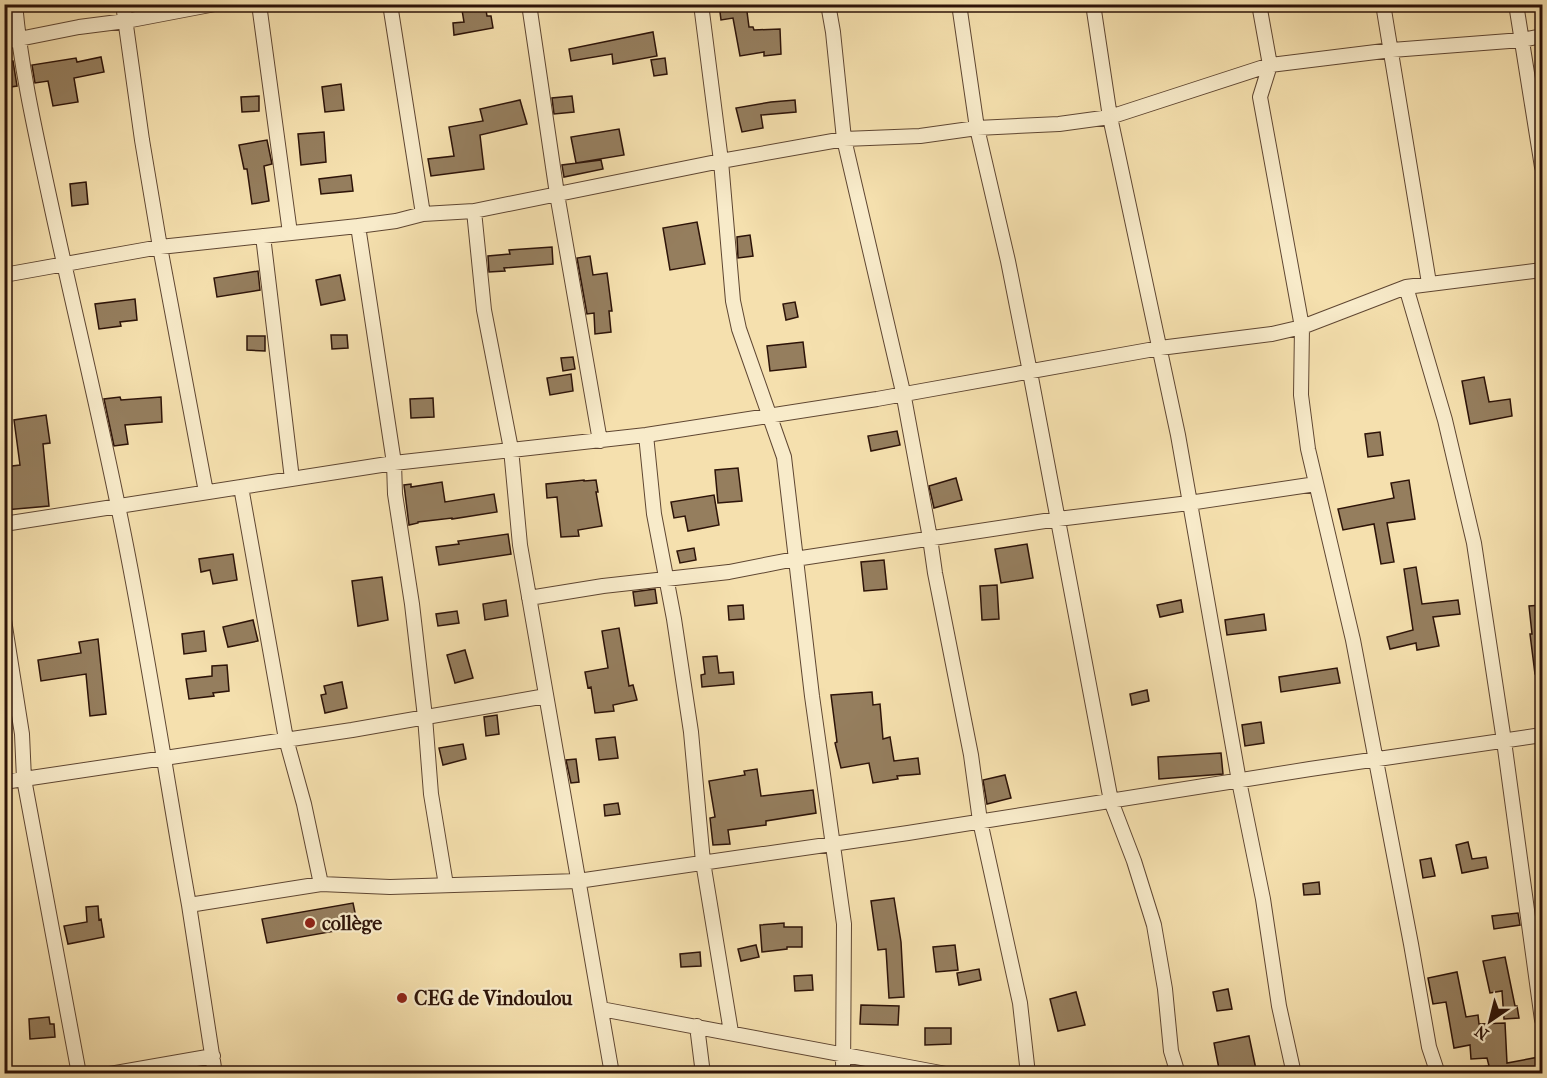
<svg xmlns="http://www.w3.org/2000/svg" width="1547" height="1078" font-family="'IM FELL French Canon',serif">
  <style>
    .building { fill: #957e5e; stroke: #2d1308; stroke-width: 1.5 }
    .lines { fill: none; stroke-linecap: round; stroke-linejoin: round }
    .minor-casing { stroke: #5f4632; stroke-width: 16 }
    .minor { stroke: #f8ebca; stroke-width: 14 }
    .poi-dot { fill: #8f2418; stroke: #f8ebca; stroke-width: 2 }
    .labels { text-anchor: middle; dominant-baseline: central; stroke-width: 4.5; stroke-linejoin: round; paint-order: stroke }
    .poi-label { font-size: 20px; font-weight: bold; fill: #2d1308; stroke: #f8ebca; text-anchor: start }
  </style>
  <rect width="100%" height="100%" fill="#f5e0ae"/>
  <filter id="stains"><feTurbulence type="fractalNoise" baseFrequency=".00333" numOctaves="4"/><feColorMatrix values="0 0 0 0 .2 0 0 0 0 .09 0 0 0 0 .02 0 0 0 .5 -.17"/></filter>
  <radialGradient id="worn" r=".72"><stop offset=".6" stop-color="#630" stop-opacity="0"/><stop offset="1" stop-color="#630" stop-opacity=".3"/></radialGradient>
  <path class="building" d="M461,4H485L487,16H491L493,28L454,35L453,23L464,22Z
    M719,4H746L749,27H753L754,30L780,29L781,54L764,56V52L740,56L733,18L721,20Z
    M653,32L657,56L613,64L612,54L571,61L569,49Z
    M101,57L104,72L74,78L78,102L53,106L48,81L35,83L32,65L76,58L77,62Z
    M665,58L667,74L654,76L651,60Z
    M13,61L17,86L4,88V62Z
    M341,84L344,110L325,112L322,87Z
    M259,96V111L242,112L241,97Z
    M572,96L574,112L554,114L552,98Z
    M520,100L527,124L480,135L484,169L431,176L428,159L454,156L449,127L483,121L480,109Z
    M795,100L796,112L761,115L763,128L742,132L736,108L771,102Z
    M619,129L624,155L576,163L571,137Z
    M324,132L326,162L301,165L298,134Z
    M267,140L272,164L264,166L269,201L252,204L247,169H244L239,145Z
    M601,160L603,169L564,177L562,165Z
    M351,175L353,191L321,194L319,179Z
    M86,182L88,204L72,206L70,184Z
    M697,222L705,264L670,270L663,228Z
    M750,235L753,256L738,258L737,237Z
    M552,247L553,264L504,268L505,271L489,272L488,256L510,254L509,250Z
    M590,256L593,275L607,273L612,311H609L611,332L595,334L594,313L587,314L577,258Z
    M258,271L260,290L217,297L214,278Z
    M340,275L345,300L321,305L316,280Z
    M135,299L137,320L120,322L121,326L99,329L95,304Z
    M795,302L798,317L786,320L783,304Z
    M331,335H347L348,348L332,349Z
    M247,336H265V351L247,350Z
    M803,342L806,367L770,371L767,346Z
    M573,357L575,369L563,371L561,358Z
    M571,374L573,391L550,395L547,378Z
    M1484,377L1489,402L1510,399L1512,416L1470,424L1462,381Z
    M120,397L121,400L161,397L162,422L125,425L128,444L114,446L104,399Z
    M433,398L434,417L411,418L410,399Z
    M46,415L50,443L43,444L49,506L5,510L4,467L20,465L14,420Z
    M897,431L900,445L871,451L868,436Z
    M1380,432L1383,455L1368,457L1365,434Z
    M738,468L742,501L718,503L715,470Z
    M956,478L962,500L934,508L929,486Z
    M584,480V481L596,480L598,492H596L602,526L578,530L579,536L561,537L557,497L547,498L546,484Z
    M1409,480L1415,519L1387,523L1394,562L1381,564L1374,524L1343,530L1338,509L1394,498L1391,483Z
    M442,482L445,502L494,494L497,512L452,519V518L418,522V523L409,525L404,485L411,484V487Z
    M714,495L719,525L688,531L685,516L674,518L671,502Z
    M508,534L511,554L439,565L436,547L459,544L458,541Z
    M1027,544L1033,578L1001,583L995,549Z
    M694,548L696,560L680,563L677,551Z
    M233,554L237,580L213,584L210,570L201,572L199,559Z
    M884,560L887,589L864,591L861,562Z
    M1416,567L1422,604L1458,600L1460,614L1433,617L1439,646L1417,650L1416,643L1390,649L1387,637L1413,630L1404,569Z
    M382,577L388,620L358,626L352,581Z
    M997,585L999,619L982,620L980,586Z
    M655,589L657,603L635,606L633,592Z
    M506,600L508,616L485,620L483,604Z
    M1181,600L1183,612L1160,617L1157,605Z
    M743,605L744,619L729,620L728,606Z
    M1542,605V673L1535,674L1530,634H1532L1529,606Z
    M457,611L459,623L438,626L436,614Z
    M1264,614L1266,630L1227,635L1225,620Z
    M253,620L258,641L228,647L223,627Z
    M619,628L629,686L633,685L637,700L613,705L614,711L595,713L591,687L588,688L585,672L608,668L602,631Z
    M204,631L206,651L184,654L182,634Z
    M98,639L106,714L90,716L86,674L41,681L38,660L81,653L79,642Z
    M465,650L473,678L455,683L447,655Z
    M717,656L719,673L733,672L734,684L702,687L701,675L705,674L703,657Z
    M227,665L229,691L213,693L214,696L189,699L186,679L212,676V666Z
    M1337,668L1340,683L1281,692L1279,677Z
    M342,682L347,708L325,713L321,695L326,694L324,686Z
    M1147,690L1149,701L1132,705L1130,694Z
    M872,692L873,705L880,704L883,739L890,737L894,761L918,758L920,774L897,776L898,779L873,783L869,763L841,768L835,743L837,742L831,695Z
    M497,715L499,734L486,736L484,717Z
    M1261,722L1264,743L1245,746L1242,725Z
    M615,737L618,758L599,760L596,739Z
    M463,744L466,759L443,765L439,748Z
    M1221,753L1223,774L1159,779L1158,757Z
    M576,759L579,782L571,783L566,760Z
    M757,769L761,796L813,790L816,813L766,821V825L728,830L730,844L713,845L710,818L715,817L709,781L745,775L744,771Z
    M1005,775L1011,798L987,804L983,780Z
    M618,803L620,814L605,816L604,805Z
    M1468,842L1472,859L1486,857L1488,868L1462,873L1456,845Z
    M1431,858L1435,876L1423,878L1420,860Z
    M1319,882L1320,894L1304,895L1303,884Z
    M894,898L901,942L904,997L889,998L886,949L878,950L871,901Z
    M353,903L358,927L267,943L262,919Z
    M98,906L99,920L101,919L104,937L68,944L64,926L87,922L86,907Z
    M1518,913L1520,925L1494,929L1492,916Z
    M784,923V927H802V947H787V949L762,952L760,925Z
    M756,945L759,957L741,961L738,949Z
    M955,945L958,970L936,972L933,947Z
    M700,952L701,966L681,967L680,954Z
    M1505,957L1515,1006H1517L1519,1018L1504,1019L1502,991L1490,993L1483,961Z
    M979,969L981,980L959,985L957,973Z
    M1457,972L1466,1017L1478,1015L1479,1024L1505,1023L1507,1063L1539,1057L1542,1074H1482V1067L1489,1066L1487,1058L1471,1059L1470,1045L1454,1048L1446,1002L1433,1004L1428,978Z
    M812,975L813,990L795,991L794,976Z
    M1228,989L1232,1009L1217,1011L1213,992Z
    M1076,992L1085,1025L1058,1031L1050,999Z
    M861,1005L899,1006L898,1025L860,1024Z
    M49,1017L50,1024H54L55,1037L30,1039L29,1019Z
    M925,1028H951V1044L925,1045Z
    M1249,1036L1257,1074H1220L1214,1043Z"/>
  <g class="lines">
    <g class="minor-casing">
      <path id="minor" d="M15,4C21,70 36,135 50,200C72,302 97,403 118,506C146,638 165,772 189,905
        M123,4L142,140L160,247L206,492
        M259,4L290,233
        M390,4L423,214
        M529,4L557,194L600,441
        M701,4L721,161L733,301L739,329L784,457L812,696L844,924L843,1074
        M828,4L833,32L844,139L903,392L930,538L935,573L971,755L980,821L1020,1003L1028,1074
        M959,4L977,128L1008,261L1030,372L1111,801L1134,861L1154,925L1165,989L1171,1051L1178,1074
        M1093,4L1110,117L1178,435L1239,781L1263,899L1279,1006L1294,1074
        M1259,4L1270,65L1260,97L1302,327L1301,395L1308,449L1353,640L1411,944L1429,1047L1438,1074
        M1383,4L1429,283
        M1516,4L1542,167
        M4,42L79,27L126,21L215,4
        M474,211L484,310L511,449L520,545L612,1074
        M358,226L394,463L395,494L412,604L425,717L431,794L446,885
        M263,236L292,479
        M4,275L160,247L358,226L396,221L423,214L474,211L721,161L844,139L920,136L977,128L1059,124L1110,117L1270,65L1392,50L1522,40L1542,36
        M1406,287L1445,420L1474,543L1504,741L1542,1020
        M646,435L654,514L674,619L691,732L703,862L731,1032
        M241,487L286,739L304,804L321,884
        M4,524L394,463L646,435L877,399L1160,348L1272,334L1302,327L1406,287L1542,270
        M529,598L603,586L729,572L795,559L1058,519L1189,503L1316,484
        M4,620L22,734L24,779L79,1074
        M4,782L352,730L546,696
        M601,1009L946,1074
        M697,1026L703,1074
        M110,1074L213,1056
        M215,1074L189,905L321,884L390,887L578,881L908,833L1310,769L1542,735"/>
    </g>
    <use href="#minor" class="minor"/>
  </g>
  <g class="poi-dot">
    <circle cx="310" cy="923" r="6"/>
    <circle cx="402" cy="998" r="6"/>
  </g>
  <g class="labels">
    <g class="poi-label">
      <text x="322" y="923">collège</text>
      <text x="414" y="998">CEG de Vindoulou</text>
    </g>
  </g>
  <rect width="1547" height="1078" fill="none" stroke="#f5e0ae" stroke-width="24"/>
  <rect x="6" y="6" width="1535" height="1066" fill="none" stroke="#2d1308" stroke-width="3"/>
  <rect x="12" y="12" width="1523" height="1054" fill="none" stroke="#2d1308" stroke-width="1.5"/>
  <g transform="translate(1490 1021) rotate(215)" stroke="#f8ebca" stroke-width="4.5" paint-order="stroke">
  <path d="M0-4.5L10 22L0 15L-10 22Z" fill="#2d1308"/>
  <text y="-9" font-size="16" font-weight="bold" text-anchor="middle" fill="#2d1308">N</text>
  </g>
  <rect width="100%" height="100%" filter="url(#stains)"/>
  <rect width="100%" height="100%" fill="url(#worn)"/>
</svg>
